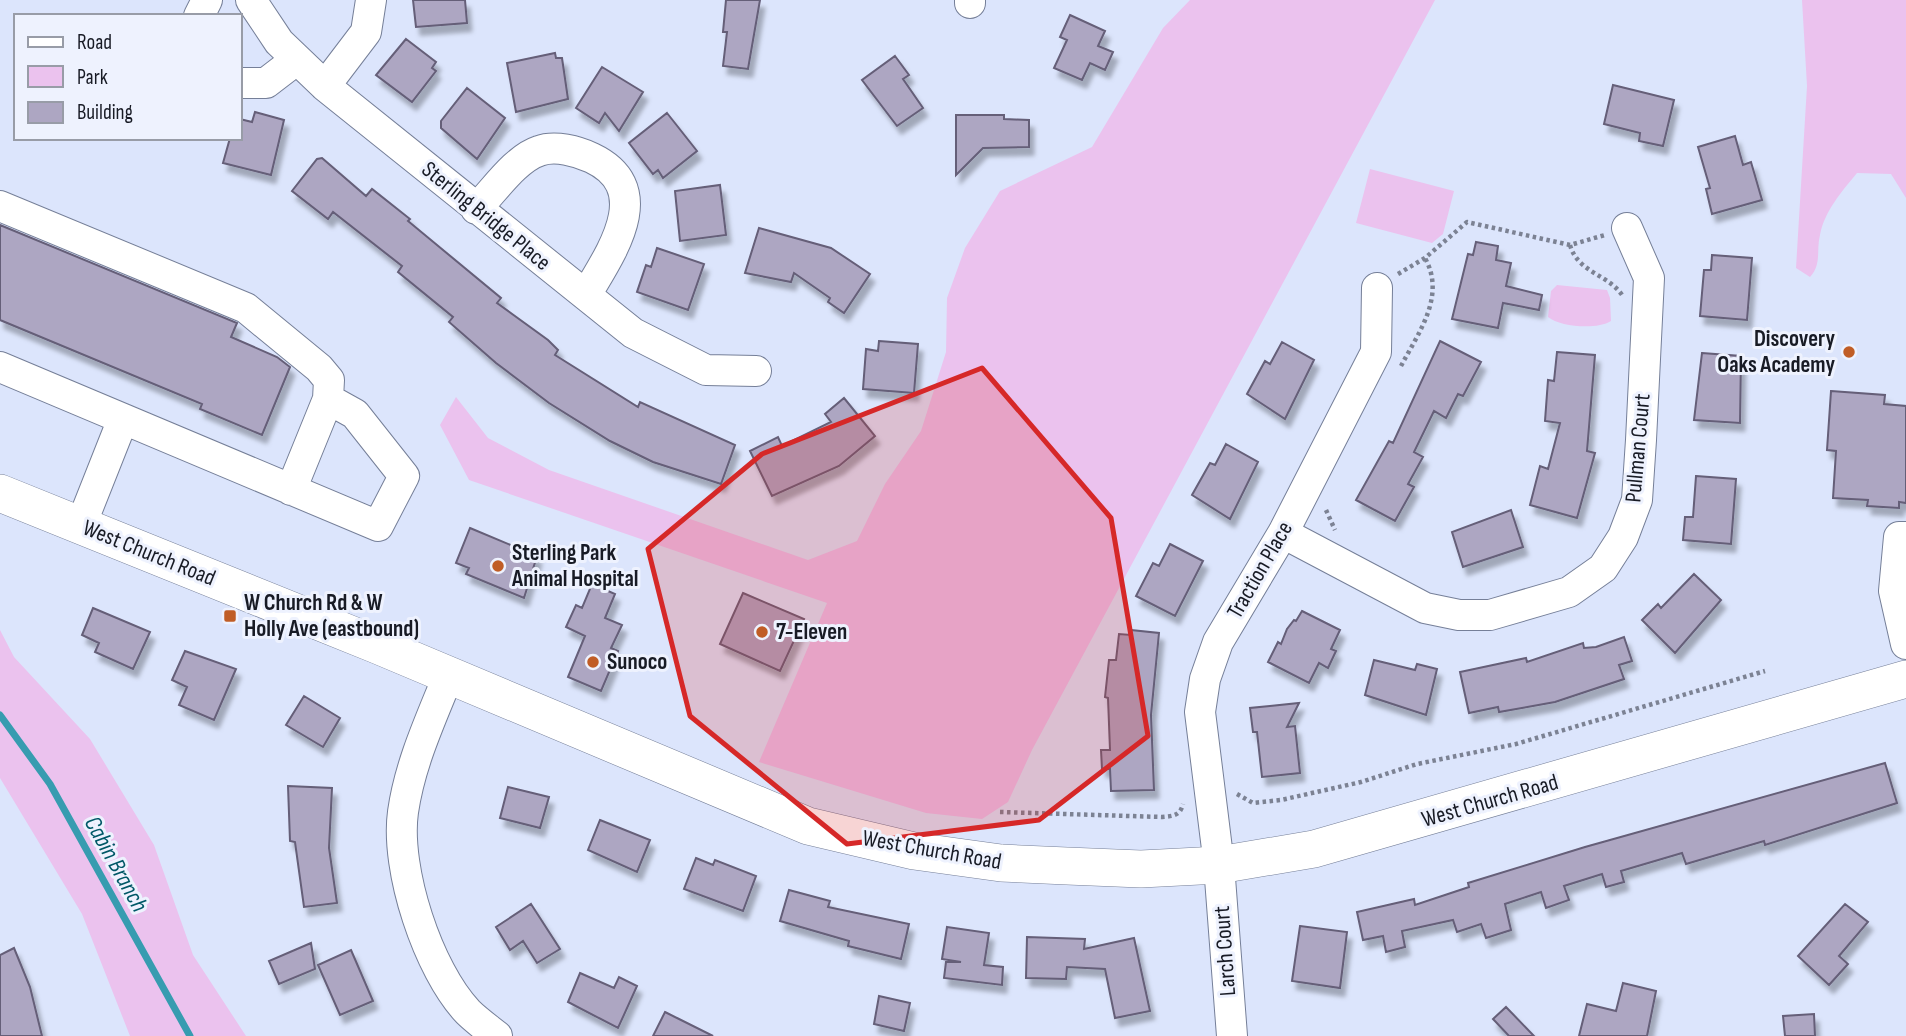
<svg xmlns="http://www.w3.org/2000/svg" width="1906" height="1036" font-family="'Sofia Sans Condensed',sans-serif">
  <style>
    .green { fill: #ebc2ee }
    .lines { fill: none; stroke-linecap: round; stroke-linejoin: round }
    .stream { stroke: #379cb0; stroke-width: 7 }
    .building { fill: #ada6c2; stroke: #655e78; stroke-width: 2; filter: url(#shadow) }
    .minor-casing { stroke: #757f98; stroke-width: 32 }
    .major-casing { stroke: #757f98; stroke-width: 38 }
    .path { stroke: #7c8293; stroke-width: 4.5; stroke-dasharray: 3.5 3.5; stroke-linecap: butt }
    .minor { stroke: #fff; stroke-width: 30 }
    .major { stroke: #fff; stroke-width: 37 }
    .marked { fill: #d62828; fill-opacity: 0.2; stroke: #d62828; stroke-width: 5; stroke-linejoin: round }
    .poi-dot { fill: #c05d26; stroke: #eef2fe; stroke-width: 2.5 }
    .labels { text-anchor: middle; dominant-baseline: central; stroke-width: 6; stroke-linejoin: round; paint-order: stroke }
    .street-label { font-size: 23px; fill: #181b25; stroke: #eef2fe }
    .poi-label { font-size: 23px; font-weight: bold; fill: #181b25; stroke: #eef2fe; text-anchor: start }
    .water-label { font-size: 24px; font-style: italic; fill: #005867; stroke: #eef2fe }
  </style>
  <defs>
    <filter id="shadow"><feDropShadow dx="4.5" dy="8" stdDeviation="2" flood-color="#0004"/></filter>
  </defs>
  <rect width="100%" height="100%" fill="#dce5fc"/>
  <path class="green" d="M1190,0H1435L1032,750L1008,802L982,819L926,813L759,762L827,603L469,480L440,425L456,397L488,438L549,470L808,560L857,541L885,484L921,431L946,352L947,298L965,248L1000,191L1092,147L1163,28Z
    M1802,0H1906V198L1891,174L1857,173C1842,191 1824,212 1820,235C1816,251 1822,264 1810,277L1796,268L1807,86Z
    M1370,169L1454,191L1443,234L1432,243L1356,223Z
    M1557,285L1607,290L1610,298L1611,321C1597,330 1560,327 1548,317L1551,291Z
    M0,630L14,657L90,739L154,845L193,955L246,1036H130L82,914L0,778Z"/>
  <g class="lines">
    <path class="stream" d="M0,715L50,784L190,1036"/>
  </g>
  <path class="building" d="M413,0H465L467,23L416,27Z
    M726,0H760L748,69L723,66L727,32H723Z
    M1070,15L1105,31L1098,46L1113,52L1105,70L1090,63L1082,80L1054,68L1067,40L1060,37Z
    M406,39L436,62L432,68L436,71L412,102L376,75Z
    M555,53L556,58H562L568,99L516,112L507,63Z
    M895,56L909,75L903,79L923,108L897,126L862,80Z
    M602,67L643,92L619,131L605,113L599,123L576,108Z
    M1613,85L1674,100L1663,146L1639,141L1640,133L1604,124Z
    M467,88L505,118L477,159L441,128V121Z
    M255,112L284,120L271,175L223,163L230,138H240V119L252,122Z
    M667,113L697,151L663,178L658,170L653,174L629,143Z
    M956,115H1004V119L1029,120V147L983,148L956,175Z
    M1735,136L1743,165L1751,162L1762,200L1712,214L1706,189L1710,188L1698,147Z
    M322,158L366,196L372,189L410,219L408,221L501,298L497,303L548,340L558,350L555,355L638,407L640,402L735,445L721,484L653,462L610,441L549,403L496,363L449,322L453,317L398,272L402,266L333,212L328,219L292,191L317,159Z
    M720,185L726,235L680,241L675,191Z
    M0,225L237,323L231,337L277,357L290,367L262,435L200,409L202,404L0,320Z
    M759,228L831,248L870,274L844,313L828,302L830,298L794,273L791,282L745,273Z
    M1476,242L1498,246L1496,260L1511,263L1506,286L1542,295L1539,310L1503,303L1498,328L1452,319L1468,254L1473,255Z
    M657,248L704,264L688,310L637,292L646,265L651,267Z
    M1712,255L1752,258L1747,320L1700,316L1704,270H1711Z
    M879,341L918,344L914,393L863,389L866,349L878,351Z
    M1440,341L1481,362L1463,396L1458,394L1446,418L1434,411L1414,452L1423,457L1408,484L1414,487L1395,521L1356,500L1389,441L1393,443Z
    M1282,342L1314,360L1285,419L1247,394L1265,361L1270,364Z
    M1557,352L1595,355L1587,451L1595,453L1577,518L1530,505L1540,466L1548,469L1560,423L1545,421L1548,380L1554,381Z
    M1702,353L1741,356L1740,423L1694,420Z
    M1831,391L1885,395L1884,404L1906,406V503L1899,502V508L1867,506L1868,500L1833,498L1836,451L1827,450Z
    M844,398L875,436L839,466L772,496L750,451L778,437L782,446L831,422L825,414Z
    M1226,444L1258,462L1230,519L1192,495L1210,463L1215,465Z
    M1696,476L1736,479L1731,544L1683,540L1685,517H1693Z
    M1511,510L1523,547L1463,567L1452,532Z
    M470,528L537,556L524,598L466,574L469,568L456,563Z
    M1170,544L1203,561L1175,616L1136,596L1153,563L1159,566Z
    M1694,574L1721,600L1675,653L1642,620L1658,604L1661,608Z
    M592,584L615,594L605,618L622,625L611,648L618,651L601,691L568,677L585,636L566,627L576,605L582,608Z
    M743,593L804,619L780,671L720,644Z
    M93,608L150,632L133,669L95,652L99,643L82,635Z
    M1302,611L1340,630L1331,649L1336,651L1328,668L1319,663L1309,683L1268,662L1278,642L1281,644L1287,629L1294,620L1296,621Z
    M1131,630L1159,633L1151,715L1154,790L1111,791L1110,769H1102L1101,750H1110L1108,698L1105,697L1109,660H1116L1119,634L1131,635Z
    M1624,637L1632,661L1619,665L1624,679L1555,702L1499,712L1498,707L1469,713L1460,672L1526,658L1527,662L1583,643L1584,648L1596,647Z
    M185,651L236,669L214,720L179,705L187,687L172,680Z
    M1374,660L1415,670L1417,664L1437,669L1426,715L1365,695Z
    M304,696L340,718L323,747L286,725Z
    M1299,703L1287,727L1295,726L1300,773L1262,777L1257,732H1253L1250,708Z
    M1885,763L1897,803L1765,845L1764,841L1686,864L1682,853L1621,871L1624,882L1606,887L1602,874L1564,886L1569,900L1546,908L1541,892L1505,904L1511,930L1486,938L1481,924L1457,932L1453,920L1402,931L1405,947L1386,952L1383,936L1363,940L1357,912L1414,899L1415,905L1469,887L1468,883L1585,847Z
    M288,786L332,788L329,848L337,903L304,907L295,842L290,841Z
    M508,787L549,797L540,828L500,818Z
    M600,820L650,840L637,872L588,850Z
    M696,858L713,865L715,860L756,876L743,911L684,889Z
    M789,890L830,901L828,907L909,924L901,959L848,946L849,941L780,921Z
    M531,904L560,949L537,963L523,941L510,950L496,927Z
    M1845,904L1868,922L1839,956L1848,964L1829,985L1798,956Z
    M1300,926L1347,932L1340,988L1292,981Z
    M947,927L989,933L984,965L1003,967L1002,985L944,978L946,962H961L942,959Z
    M1027,937L1085,939L1084,949L1134,938L1150,1011L1115,1018L1105,969L1067,967L1066,979L1026,978Z
    M311,943L315,969L279,984L269,961Z
    M14,948L30,987L42,1036H0V955Z
    M351,950L373,1001L340,1015L318,965Z
    M580,973L614,988L619,977L637,986L618,1028L568,1002Z
    M1623,983L1656,991L1647,1036H1579L1587,1004L1616,1011Z
    M879,996L910,1003L904,1031L874,1024Z
    M1506,1007L1534,1036H1509L1493,1019Z
    M665,1012L713,1036H653Z
    M1814,1014L1815,1036H1785L1783,1016Z"/>
  <g class="lines">
    <g class="minor-casing">
      <path id="minor" d="M251,0L279,42L325,86L633,333L706,370L756,371
        M970,3V0
        M199,16L207,0
        M240,83H266L296,60
        M325,86L366,32L371,0
        M0,206L246,308L319,368L329,380L328,399L355,414L404,476L378,526L0,367
        M476,209C494,191 515,159 539,151C555,145 577,151 592,158C657,189 610,254 586,295
        M291,490L328,399
        M81,525L123,419
        M1283,533L1425,608L1459,615H1490L1569,592L1603,568L1623,537L1637,500L1641,440L1649,278L1627,228
        M1906,537H1899L1894,591L1906,644
        M449,674C431,719 410,763 403,812C395,869 428,970 468,1012C476,1020 487,1028 497,1036
        M1232,1036L1219,865L1200,712L1205,679L1218,642L1283,533L1376,352L1377,288"/>
    </g>
    <g class="major-casing">
      <path id="major" d="M0,493L377,645L808,826L914,851L1001,863L1067,866L1141,869L1219,865L1314,849L1906,679"/>
    </g>
    <path class="path" d="M1570,245C1578,273 1608,274 1622,295
      M1398,274L1425,258L1467,222L1570,245L1605,235
      M1401,366C1419,332 1446,296 1425,258
      M1326,510L1335,530
      M1237,794L1253,803L1281,800L1361,782L1417,764L1516,744L1765,671
      M1000,812L1162,817C1173,816 1180,816 1183,804"/>
    <use href="#minor" class="minor"/>
    <use href="#major" class="major"/>
  </g>
  <path class="marked" d="M982,368L1111,518L1148,736L1039,820L847,844L690,716L648,549L762,454Z"/>
  <g class="poi-dot">
    <circle cx="1849" cy="352" r="7"/>
    <circle cx="498" cy="566" r="7"/>
    <rect x="223" y="609" width="14" height="14" rx="3.5"/>
    <circle cx="762" cy="632" r="7"/>
    <circle cx="593" cy="662" r="7"/>
  </g>
  <g class="labels">
    <g class="street-label">
      <text transform="translate(486 216) rotate(39)">Sterling Bridge Place</text>
      <text transform="translate(1638 448) rotate(-85)">Pullman Court</text>
      <text transform="translate(149 553) rotate(22)">West Church Road</text>
      <text transform="translate(1260 570) rotate(-60)">Traction Place</text>
      <text transform="translate(1490 801) rotate(-16)">West Church Road</text>
      <text transform="translate(932 850) rotate(10)">West Church Road</text>
      <text transform="translate(1225 951) rotate(-94)">Larch Court</text>
    </g>
    <g class="poi-label">
      <text x="1835" y="339" text-anchor="end">Discovery<tspan x="1835" dy="26">Oaks Academy</tspan></text>
      <text x="512" y="553">Sterling Park<tspan x="512" dy="26">Animal Hospital</tspan></text>
      <text x="244" y="603">W Church Rd &amp; W<tspan x="244" dy="26">Holly Ave (eastbound)</tspan></text>
      <text x="776" y="632">7-Eleven</text>
      <text x="607" y="662">Sunoco</text>
    </g>
    <g class="water-label">
      <text transform="translate(116 864) rotate(61)">Cabin Branch</text>
    </g>
  </g>
  <rect x="14" y="14" width="228" height="126" fill="#eef2fe" stroke="#989ca7" stroke-width="2"/>
  <rect x="28" y="37" width="35" height="10" fill="#ffffff" stroke="#989ca7" stroke-width="2"/>
  <text x="77" y="49" font-size="21" fill="#181b25">Road</text>
  <rect x="28" y="66" width="35" height="21" fill="#ebc2ee" stroke="#989ca7" stroke-width="2"/>
  <text x="77" y="84" font-size="21" fill="#181b25">Park</text>
  <rect x="28" y="102" width="35" height="21" fill="#ada6c2" stroke="#989ca7" stroke-width="2"/>
  <text x="77" y="119" font-size="21" fill="#181b25">Building</text>
</svg>
